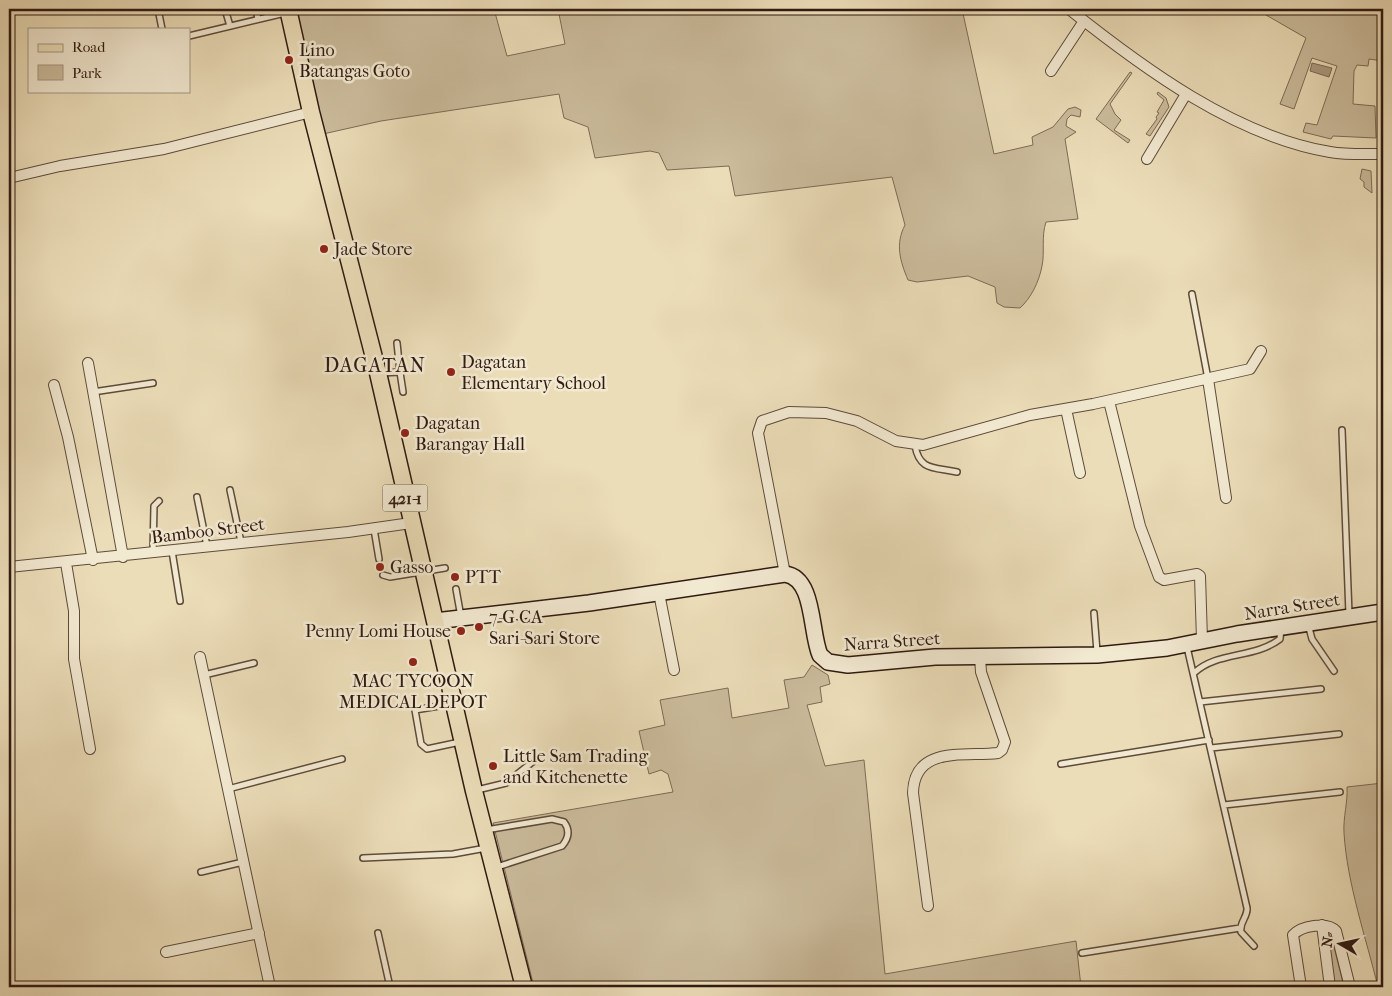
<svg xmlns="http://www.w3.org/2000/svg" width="1392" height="996" font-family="'IM FELL French Canon',serif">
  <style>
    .green { fill: #cbbc9c; stroke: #7d6b56 }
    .water { fill: #ab9b7f; stroke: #796753 }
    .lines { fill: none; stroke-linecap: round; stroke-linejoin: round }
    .lane-casing { stroke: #5e4b3b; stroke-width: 8 }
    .street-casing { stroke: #5e4b3b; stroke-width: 12 }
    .secondary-casing { stroke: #2f1a11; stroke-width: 18 }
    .primary-casing { stroke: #2f1a11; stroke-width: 19 }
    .lane { stroke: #f2e9d1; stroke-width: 5 }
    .street { stroke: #f2e9d1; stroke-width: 10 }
    .secondary { stroke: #f2e9d1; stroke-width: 15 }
    .primary { stroke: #ebddb8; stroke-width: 16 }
    .poi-dot { fill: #8f2418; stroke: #f2e9d1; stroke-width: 2 }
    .labels { text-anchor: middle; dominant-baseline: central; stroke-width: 5; stroke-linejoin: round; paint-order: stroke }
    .shield { fill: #f2e9d1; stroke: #6a584b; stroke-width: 1 }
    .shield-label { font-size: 16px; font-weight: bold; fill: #2f1a11 }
    .poi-label { font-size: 18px; fill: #2f1a11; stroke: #f2e9d1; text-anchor: start }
    .street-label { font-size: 18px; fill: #2f1a11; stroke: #f2e9d1 }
    .quarter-label { font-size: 20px; letter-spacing: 1px; fill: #2f1a11; stroke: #f2e9d1 }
  </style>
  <rect width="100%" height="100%" fill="#ebddb8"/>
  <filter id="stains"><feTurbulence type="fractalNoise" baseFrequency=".004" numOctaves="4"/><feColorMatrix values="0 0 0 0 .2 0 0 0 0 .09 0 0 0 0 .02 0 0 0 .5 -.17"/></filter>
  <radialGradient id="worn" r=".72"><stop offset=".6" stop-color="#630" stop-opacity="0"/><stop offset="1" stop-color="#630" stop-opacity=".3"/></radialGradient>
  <path class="green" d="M295,9H494L507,56L565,44L558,9H962L994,154L1033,145L1032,137L1053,127L1068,109L1075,107L1081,110L1080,117L1071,115L1067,119L1066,126L1076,132L1065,139L1078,219L1046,222C1041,237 1045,252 1042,266C1039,282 1031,298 1020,308L1004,307L997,303L995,287L968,276L917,282L908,280C900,261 895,244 905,225L892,177L735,196L729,166L667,170L659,153L650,151L595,158L588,127L564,118L559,94L381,121L323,134Z
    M1260,9H1383V61L1369,59L1368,66L1357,65L1354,71L1353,104L1375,106L1376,138L1333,136L1331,139L1303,132L1306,123L1317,125L1337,66L1312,58L1294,109L1280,104L1306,38L1266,15Z
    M1130,72L1132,73L1110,104L1115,114L1121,120L1114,130L1130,140L1128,143L1096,119Z
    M1158,92L1166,98L1169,107L1150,136L1146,134L1157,119L1156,117L1159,113L1157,112L1164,100L1157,94Z
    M1362,169L1371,171L1372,193L1364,187V182L1360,179Z
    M812,665L828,675L830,684L820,687L822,702L807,705L825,766L864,760L885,974L1076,941L1081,987H534L493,823L673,792L668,774L661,770L649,774L639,731L665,725L660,700L728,688L732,718L789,708L784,680L804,677Z
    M1383,783V987H1378C1366,938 1347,883 1344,833C1343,817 1348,802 1347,787Z
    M1329,934L1332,939L1344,987H1333Z"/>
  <path class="water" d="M1312,63L1332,68L1329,77L1310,71Z"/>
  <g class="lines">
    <g class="lane-casing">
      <path id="lane" d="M158,9L162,29
        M225,9L230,26
        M256,9L258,19
        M189,36L285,13
        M1192,294L1208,379
        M400,372L403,392
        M381,373L400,372L397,343
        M93,392L153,383
        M1342,430L1349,614
        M915,445C919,471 934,467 957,472
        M230,490L241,542
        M197,497L207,546
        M374,529L379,559
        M172,551L180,601
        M153,553L154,506L159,501
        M383,575L390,577L445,568
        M456,589L461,617
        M1094,613L1097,652
        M1308,624L1312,639L1334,671
        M1187,647L1247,908C1248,917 1239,922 1241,932L1254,946
        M1194,673C1217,651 1254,659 1280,639L1281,628
        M204,675L254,663
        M1200,702L1321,689
        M451,704L415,710L421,744L427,749L460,742
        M1211,748L1339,734
        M1061,764L1209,740
        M228,789L342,759
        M477,790L506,783L540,756
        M1224,805L1340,792
        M486,830L552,819L564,822C570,830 569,838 562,846L497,867
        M363,858L453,854L486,848
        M201,872L243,862
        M378,933L390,987
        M1082,953L1240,928"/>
    </g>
    <g class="street-casing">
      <path id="street" d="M1069,9C1143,68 1235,136 1330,152C1347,155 1366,154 1383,154
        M1051,71L1084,21
        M1147,159L1186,94
        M9,178L60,166L164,149L311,112
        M88,363L123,557
        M1208,379L1226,498
        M54,385L68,437L93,560
        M1109,401L1140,526L1159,577L1164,580L1197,574L1200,576L1202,640
        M1066,409L1080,473
        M66,563L74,611V659L90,749
        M9,567L348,532L411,523
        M785,574L758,433L762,421L789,412L826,413L857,421L896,441L923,445L1030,415L1093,404L1250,369L1261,351
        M659,593L674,670
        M200,657L270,987
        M928,906L913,793C914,745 965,757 998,753L1002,750L1005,742L981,672L980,657
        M1322,925L1330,987
        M166,952L259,933
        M1301,987L1293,935C1301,926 1327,921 1336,931L1350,987"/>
    </g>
    <g class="secondary-casing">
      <path id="secondary" d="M435,621L589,603L785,574C815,578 810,632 820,655L828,662L848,665L935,657L1097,655L1167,648L1237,634L1383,612"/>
    </g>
    <g class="primary-casing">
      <path id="primary" d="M288,9L311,112L378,373L474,791L524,987"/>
    </g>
    <use href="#lane" class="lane"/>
    <use href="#street" class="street"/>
    <use href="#secondary" class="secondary"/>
    <use href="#primary" class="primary"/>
  </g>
  <g class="poi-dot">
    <circle cx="289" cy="60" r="5"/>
    <circle cx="324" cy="249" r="5"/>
    <circle cx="451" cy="372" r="5"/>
    <circle cx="405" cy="433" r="5"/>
    <circle cx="380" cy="567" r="5"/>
    <circle cx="455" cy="577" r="5"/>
    <circle cx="479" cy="627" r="5"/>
    <circle cx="461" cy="631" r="5"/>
    <circle cx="413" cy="662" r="5"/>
    <circle cx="493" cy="766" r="5"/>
  </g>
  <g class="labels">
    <rect class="shield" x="382.5" y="484.5" width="45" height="27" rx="4"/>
    <g class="shield-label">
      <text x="405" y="498">421-1</text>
    </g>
    <g class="poi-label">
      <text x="299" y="50">Lino<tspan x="299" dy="21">Batangas Goto</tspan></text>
      <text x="334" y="249">Jade Store</text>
      <text x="461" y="362">Dagatan<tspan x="461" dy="21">Elementary School</tspan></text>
      <text x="415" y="423">Dagatan<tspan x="415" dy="21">Barangay Hall</tspan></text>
      <text x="390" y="567">Gasso</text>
      <text x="465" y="577">PTT</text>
      <text x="489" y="617">7-G CA<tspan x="489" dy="21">Sari-Sari Store</tspan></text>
      <text x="451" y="631" text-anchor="end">Penny Lomi House</text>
      <text x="413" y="681" text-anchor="middle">MAC TYCOON<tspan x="413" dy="21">MEDICAL DEPOT</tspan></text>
      <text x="503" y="756">Little Sam Trading<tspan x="503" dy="21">and Kitchenette</tspan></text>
    </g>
    <g class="street-label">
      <text transform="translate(208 531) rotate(-7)">Bamboo Street</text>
      <text transform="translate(1292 607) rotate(-9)">Narra Street</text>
      <text transform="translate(892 642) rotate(-4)">Narra Street</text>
    </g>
    <g class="quarter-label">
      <text x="375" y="365">DAGATAN</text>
    </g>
  </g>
  <rect width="1392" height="996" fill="none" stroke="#ebddb8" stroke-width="30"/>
  <rect x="10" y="10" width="1372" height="976" fill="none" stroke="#2f1a11" stroke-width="2.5"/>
  <rect x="15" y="15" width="1362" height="966" fill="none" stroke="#2f1a11"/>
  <rect x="28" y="28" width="162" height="65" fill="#f2e9d1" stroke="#a49684"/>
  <rect x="38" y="44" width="25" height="8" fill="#ebddb8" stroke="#a49684"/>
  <text x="72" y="52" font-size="15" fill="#2f1a11">Road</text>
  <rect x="38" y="65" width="25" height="15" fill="#cbbc9c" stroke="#a49684"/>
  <text x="72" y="78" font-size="15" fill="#2f1a11">Park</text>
  <g transform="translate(1340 944) rotate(279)" stroke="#f2e9d1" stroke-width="4" paint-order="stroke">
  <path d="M0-4L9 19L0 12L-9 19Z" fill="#2f1a11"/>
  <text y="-8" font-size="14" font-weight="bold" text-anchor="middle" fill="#2f1a11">N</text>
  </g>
  <rect width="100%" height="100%" filter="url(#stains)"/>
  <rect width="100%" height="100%" fill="url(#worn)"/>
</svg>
